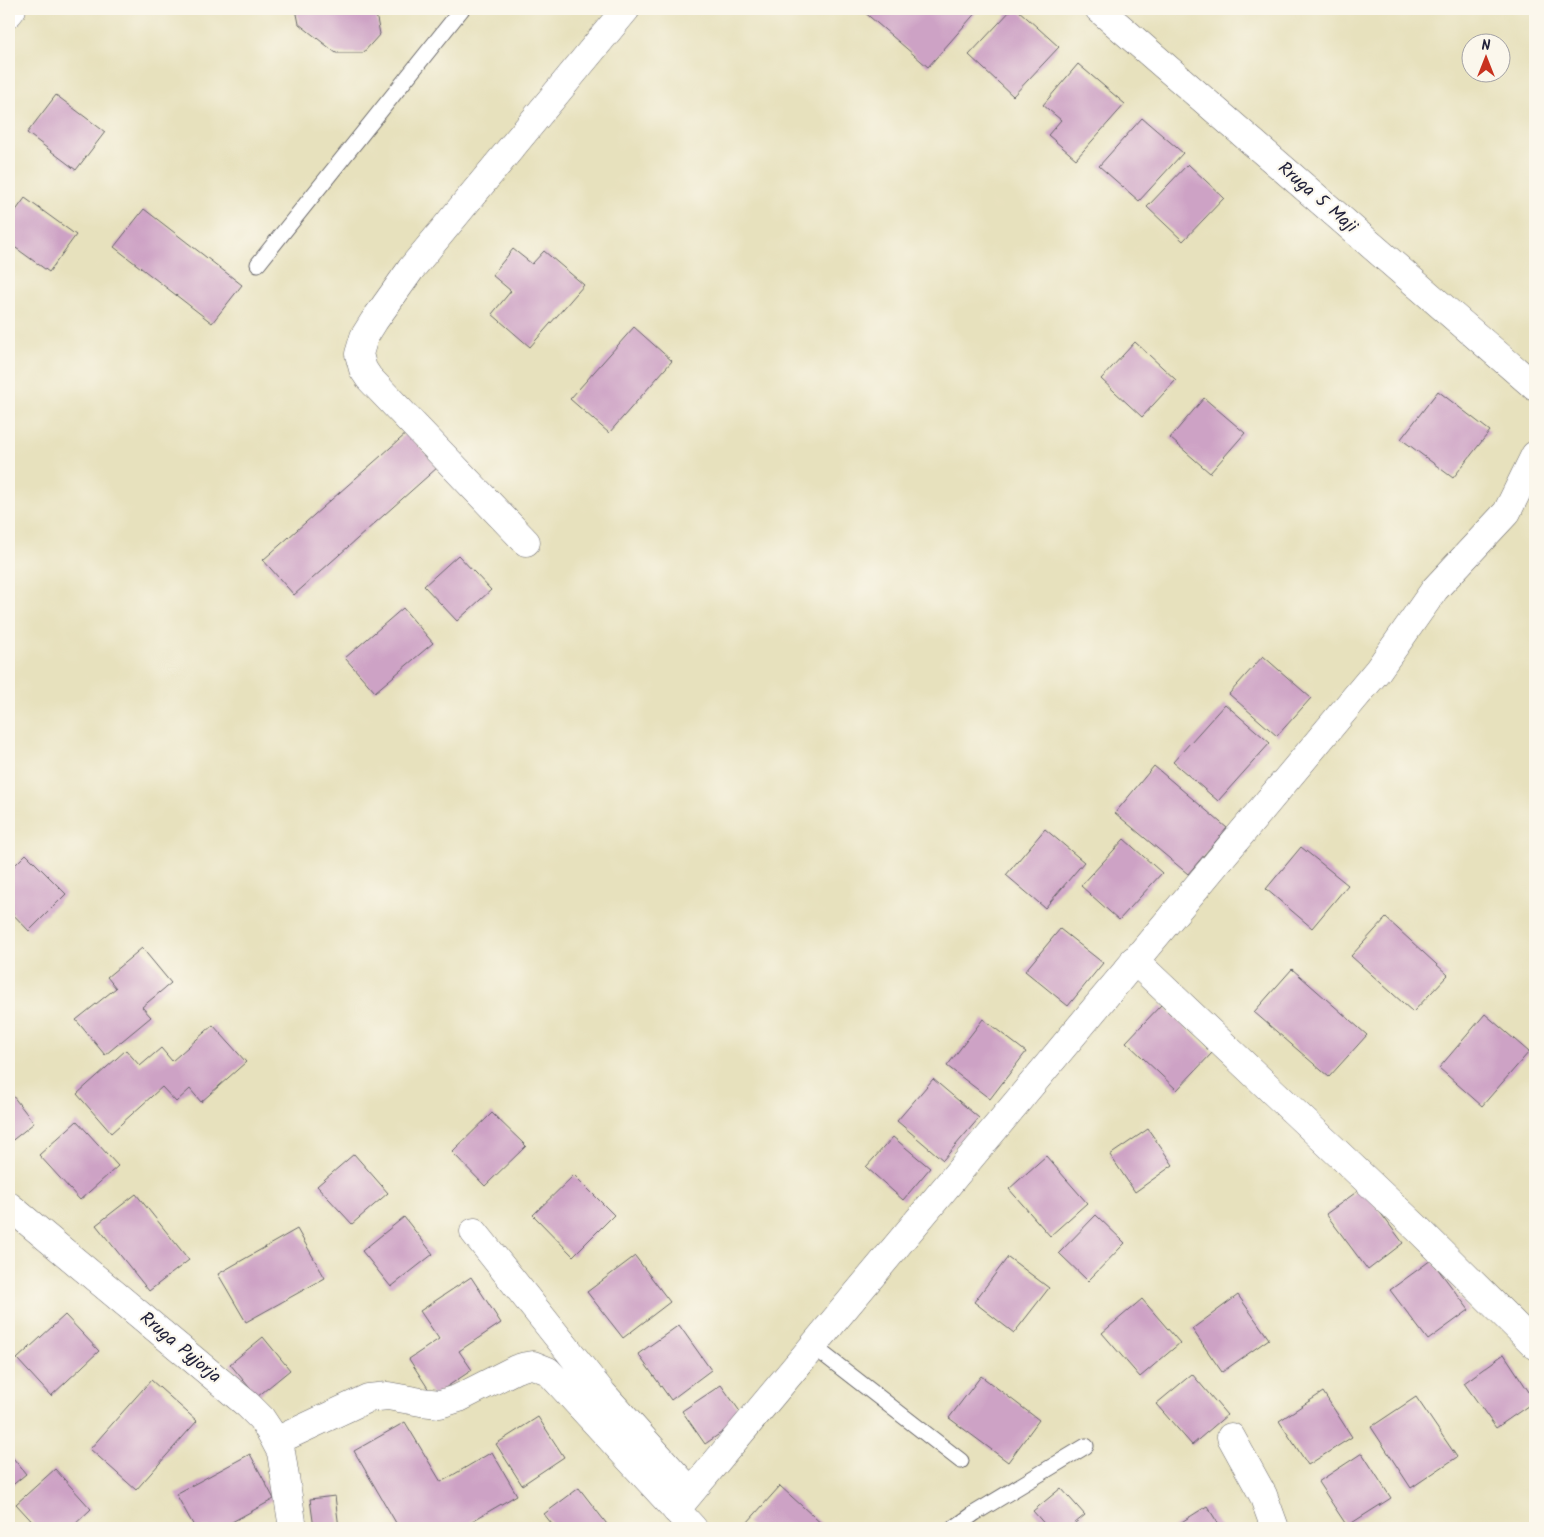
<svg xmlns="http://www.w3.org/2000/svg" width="1544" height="1537" font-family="Kalam,sans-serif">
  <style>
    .building { fill: #cda2c5 }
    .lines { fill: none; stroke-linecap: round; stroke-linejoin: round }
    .service-casing { stroke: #676568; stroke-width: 17 }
    .minor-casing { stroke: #676568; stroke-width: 29 }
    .service { stroke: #fff; stroke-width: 15 }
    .minor { stroke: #fff; stroke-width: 28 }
    .labels { text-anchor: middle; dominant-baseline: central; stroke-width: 4.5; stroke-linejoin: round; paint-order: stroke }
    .street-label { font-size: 18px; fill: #22223b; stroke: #fbf7ec }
  </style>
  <rect width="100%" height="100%" fill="#fbf7ec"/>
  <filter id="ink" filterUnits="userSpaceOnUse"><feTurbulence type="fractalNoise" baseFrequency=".02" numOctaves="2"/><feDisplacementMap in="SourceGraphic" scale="10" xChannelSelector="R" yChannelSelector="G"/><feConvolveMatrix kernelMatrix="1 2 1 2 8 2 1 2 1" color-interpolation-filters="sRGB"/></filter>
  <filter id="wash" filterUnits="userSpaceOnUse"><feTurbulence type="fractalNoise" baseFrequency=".0096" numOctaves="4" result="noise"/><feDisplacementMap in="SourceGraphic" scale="20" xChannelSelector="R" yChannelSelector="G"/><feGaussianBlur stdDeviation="1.12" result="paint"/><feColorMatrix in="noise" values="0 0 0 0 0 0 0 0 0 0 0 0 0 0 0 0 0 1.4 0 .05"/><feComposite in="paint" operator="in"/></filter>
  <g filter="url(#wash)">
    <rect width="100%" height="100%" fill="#e7e1bd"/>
    <g id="blocks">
      <path class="building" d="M296,9H375L380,34L363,53H336L299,24Z
        M864,9H979L928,67L863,11Z
        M1012,9H1017L1059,47L1013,96L969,55Z
        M1078,64L1125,104L1076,159L1048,135L1061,120L1043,105Z
        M56,95L105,132L76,170L27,133Z
        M1142,118L1183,153L1139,201L1099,166Z
        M1188,164L1224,198L1183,241L1147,207Z
        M25,198L76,235L49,272L9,243V220Z
        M144,209L242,285L212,323L114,247Z
        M513,249L532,264L544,251L584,285L530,347L492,314L511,291L492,275Z
        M634,327L672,361L609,433L570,399Z
        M1135,342L1176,380L1142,417L1101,379Z
        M1438,391L1490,431L1453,478L1401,439Z
        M1204,398L1245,433L1210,473L1170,438Z
        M407,433L438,467L294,595L263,560Z
        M458,555L491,590L457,621L424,586Z
        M403,608L433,643L375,692L345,658Z
        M1263,656L1311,698L1277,736L1229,694Z
        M1225,704L1270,743L1218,801L1173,762Z
        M1154,766L1227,828L1188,874L1115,813Z
        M1045,829L1084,862L1045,908L1006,875Z
        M1124,839L1162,873L1119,920L1081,886Z
        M1301,847L1348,885L1312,928L1266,889Z
        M26,854L66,894L29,931L9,910V871Z
        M1386,918L1448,975L1413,1012L1351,956Z
        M1060,929L1103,963L1068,1006L1025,971Z
        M142,948L171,983L142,1007L151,1017L105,1055L76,1020L116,988L107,977Z
        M1292,969L1367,1035L1329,1077L1254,1012Z
        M1161,1005L1212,1053L1177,1090L1126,1042Z
        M1485,1014L1529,1052L1482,1106L1439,1068Z
        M983,1019L1026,1052L990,1099L947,1066Z
        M213,1025L246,1062L201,1102L190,1089L176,1102L162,1087L111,1133L77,1094L126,1050L140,1066L161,1048L172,1061Z
        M933,1079L979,1118L943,1160L897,1121Z
        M9,1091L34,1123L9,1143Z
        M492,1113L526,1146L485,1186L452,1152Z
        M77,1121L118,1166L80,1200L39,1155Z
        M1148,1129L1173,1165L1135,1192L1110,1155Z
        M893,1137L930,1168L903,1200L866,1167Z
        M354,1154L388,1193L352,1224L317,1186Z
        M1046,1156L1087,1203L1050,1236L1009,1189Z
        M574,1175L614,1215L573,1256L533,1215Z
        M1362,1188L1403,1243L1368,1270L1326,1214Z
        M136,1194L189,1260L149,1291L96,1225Z
        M1096,1215L1125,1243L1088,1281L1059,1253Z
        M404,1217L433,1254L391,1287L362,1251Z
        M297,1229L325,1278L246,1322L218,1274Z
        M635,1256L670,1302L623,1338L587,1292Z
        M1008,1257L1049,1288L1014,1333L974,1302Z
        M1431,1260L1469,1310L1428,1340L1390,1290Z
        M471,1277L501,1323L459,1351L472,1370L433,1396L409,1359L439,1339L420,1311Z
        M1238,1295L1269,1339L1222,1372L1192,1329Z
        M1142,1299L1180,1343L1140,1377L1102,1333Z
        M65,1315L99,1351L51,1396L17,1359Z
        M679,1325L711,1370L671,1400L638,1354Z
        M263,1337L290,1370L257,1397L230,1364Z
        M1504,1354L1535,1401L1496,1428L1464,1383Z
        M1192,1374L1227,1415L1192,1445L1156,1404Z
        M981,1376L1039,1420L1008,1462L949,1418Z
        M151,1380L197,1421L136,1490L90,1449Z
        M721,1385L744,1417L705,1444L682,1411Z
        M1323,1392L1352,1437L1308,1465L1279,1421Z
        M1416,1397L1457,1457L1411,1488L1371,1427Z
        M538,1417L564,1457L522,1485L496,1444Z
        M405,1422L441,1482L492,1452L517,1495L460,1528H399L354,1451Z
        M9,1453L26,1474L9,1488Z
        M1362,1453L1391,1498L1347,1526L1318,1482Z
        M250,1454L274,1499L221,1528H195L176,1494Z
        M55,1469L91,1509L71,1528H38L16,1504Z
        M780,1486L824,1526L822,1528H753L747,1523Z
        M579,1488L610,1528H555L544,1514Z
        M1061,1488L1085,1515L1069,1528H1048L1033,1511Z
        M335,1496L339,1528H314L310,1499Z
        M1207,1506L1221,1528H1172Z"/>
    </g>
  </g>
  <g filter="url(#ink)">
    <use href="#blocks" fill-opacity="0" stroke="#676568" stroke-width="1"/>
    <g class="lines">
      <g class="service-casing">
        <path id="service" d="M258,264L462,9
          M813,1346L961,1461
          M954,1528L975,1513L1086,1446"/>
      </g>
      <g class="minor-casing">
        <path id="minor" d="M1099,9L1535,387
          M9,13L12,9
          M526,542L369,378L363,369L359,354L364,337L374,321L411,269L626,9
          M1134,960L1418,1229L1535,1345
          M9,1206L248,1405L261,1418L271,1433L281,1452L293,1528
          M474,1232L603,1394L691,1492
          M1231,1437L1263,1495L1275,1528
          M276,1441L368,1398L388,1396L421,1402L440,1404L459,1398L516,1369L526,1366L533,1365L548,1371L693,1528
          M676,1510L1378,670L1435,589L1507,512L1535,455"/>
      </g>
      <use href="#service" class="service"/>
      <use href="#minor" class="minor"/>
    </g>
  </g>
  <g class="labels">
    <g class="street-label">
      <text transform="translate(1317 198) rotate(41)">Rruga 5 Maji</text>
      <text transform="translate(180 1348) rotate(40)">Rruga Pyjorja</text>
    </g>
  </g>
  <rect width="1544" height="1537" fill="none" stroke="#fbf7ec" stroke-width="30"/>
  <g transform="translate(1486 58)"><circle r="24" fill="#fbf7ec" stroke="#a4a2a5"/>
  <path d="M0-4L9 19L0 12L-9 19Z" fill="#c8321e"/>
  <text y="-8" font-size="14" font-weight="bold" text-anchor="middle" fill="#22223b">N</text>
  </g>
</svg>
